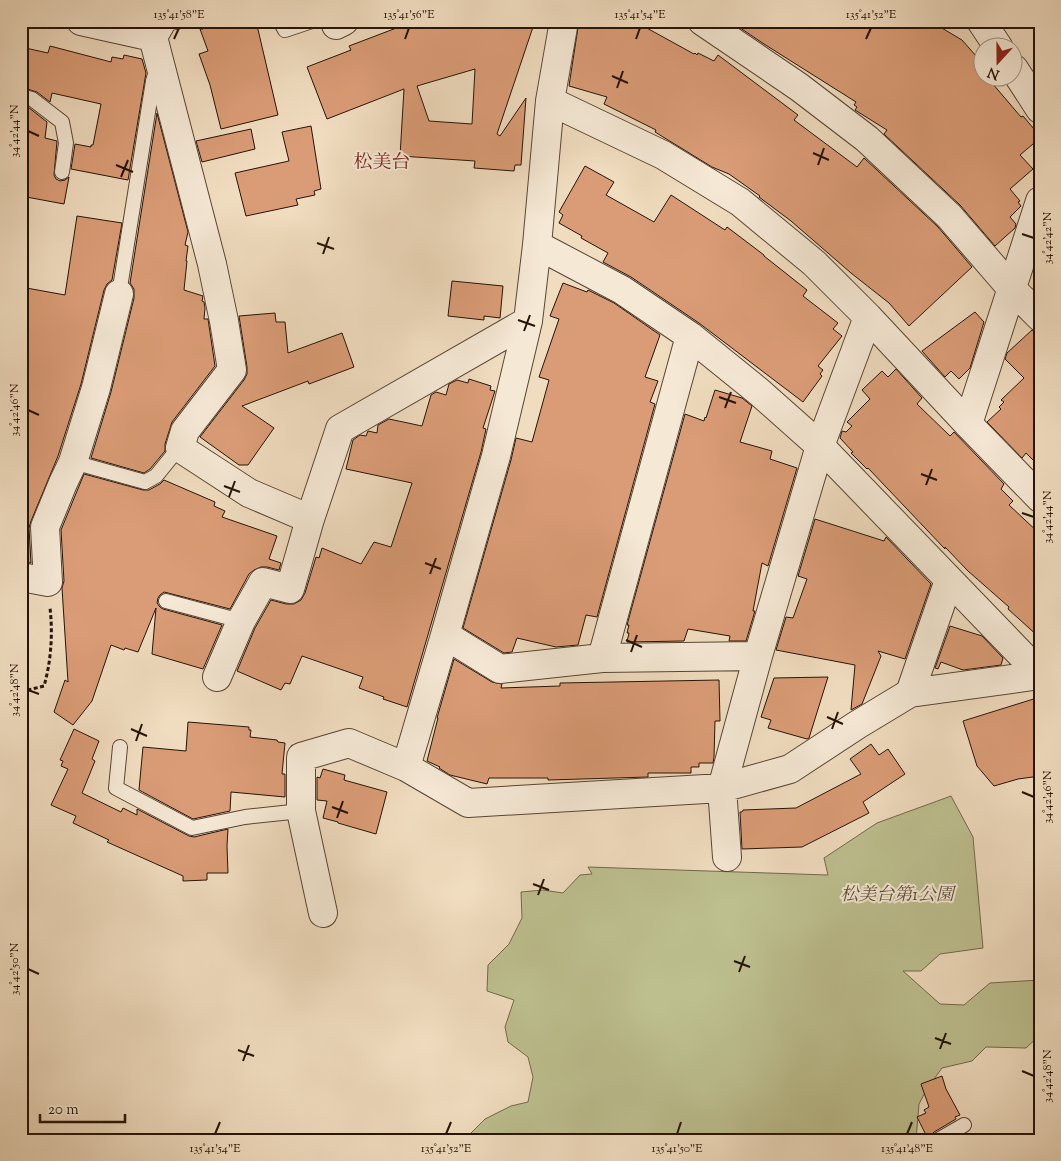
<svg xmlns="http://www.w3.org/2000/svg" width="1061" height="1161" font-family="'Sorts Mill Goudy','Noto Serif JP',serif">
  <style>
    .green { fill: #bdbf8f; stroke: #72694b }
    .building { fill: #da9c76; stroke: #261307; fill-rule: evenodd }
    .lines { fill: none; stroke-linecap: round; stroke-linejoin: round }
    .lane-casing { stroke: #584535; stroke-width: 16 }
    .street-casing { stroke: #584535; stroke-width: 30 }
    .path { stroke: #261307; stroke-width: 3; stroke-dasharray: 4 2.5; stroke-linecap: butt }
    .lane { stroke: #f5e8d5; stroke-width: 14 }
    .street { stroke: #f5e8d5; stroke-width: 28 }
    .ticks { fill: none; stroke: #261307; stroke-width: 2 }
    .labels { text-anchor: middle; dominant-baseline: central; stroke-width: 4; stroke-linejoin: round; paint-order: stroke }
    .park-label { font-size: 18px; font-style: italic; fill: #5b4f37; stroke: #f5e8d5 }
    .neighbourhood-label { font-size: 19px; fill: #7a1f14; stroke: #f5e8d5 }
    .neatline { fill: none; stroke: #261307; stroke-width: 2 }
    .ticks-label { font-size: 12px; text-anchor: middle; fill: #261307 }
  </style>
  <rect width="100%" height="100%" fill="#f0dcbf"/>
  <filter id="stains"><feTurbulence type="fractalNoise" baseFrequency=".004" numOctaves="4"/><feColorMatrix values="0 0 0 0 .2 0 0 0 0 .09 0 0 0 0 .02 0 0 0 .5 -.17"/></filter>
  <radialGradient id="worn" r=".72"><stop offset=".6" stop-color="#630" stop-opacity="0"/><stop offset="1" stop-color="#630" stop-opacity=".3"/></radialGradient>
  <path class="green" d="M951,796L973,837L983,948L940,954L921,971H903L940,1004L964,1005L990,983L1040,980V1035L1026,1048L986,1047L972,1061L942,1068L927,1089L919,1104L916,1140H464L485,1119L511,1106L528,1102L533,1077L528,1057L508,1042L505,1027L514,1000L487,991L488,965L509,944L522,918L521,892L543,890L563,893L580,875L592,874L588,867L828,875L824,858L877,823Z"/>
  <path class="building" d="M200,21H256L278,115L221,129L210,85L199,54L208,51L200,29H203Z
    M397,21H535L497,134L500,136L526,98L521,165H515L514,171L474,168L475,161L400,156L404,89L327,119L307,67L351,50L349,46L399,27ZM475,69L472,124L429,121L417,86Z
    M579,21H634L694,54L695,53L697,55L698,53L714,61L718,55L798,115L794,120L857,167L864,158L938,227L972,267L909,326L889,303L851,273L791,221L759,197L760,196L729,174L712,167L655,132L656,130L604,104L607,97L569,86Z
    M730,21H930L962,40L984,65V78H994L996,80L992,83L1021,117L1023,116L1040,136V138L1020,155L1033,169L1010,189L1020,201L1018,202L1021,206L1010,217L1016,224L1015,228L995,246L960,205L884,134L887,130L855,110L857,107L854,105L856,102L764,44Z
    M50,46L111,62L112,57L123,59L124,55L142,59L146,73L128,180L71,169L75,144L91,147V145H93L101,104L52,93L50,102L37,92L21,87V47L48,53Z
    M21,105L28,107L47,122L45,138L57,141L54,175L56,179L60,181L65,180L69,177L64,204L21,196Z
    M157,113L188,232L185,245L188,246L186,261H187L184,290L203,296L202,301L204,302L205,308L204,319H208L215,366L172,422L165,444V451L150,469L144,473L91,458L111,392L134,298V289L130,283Z
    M311,126L321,189L314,191L315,195L296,199L298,205L246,216L235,173L289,161L282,132Z
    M251,129L255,149L202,162L196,141Z
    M585,166L614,182L606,195L654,222L671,195L725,230L727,227L764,255V256L807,290L803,296L838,323L833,329L842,336L818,366L823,370L820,374L822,376L803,402L699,323L631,277L603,262L608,253L581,238L582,236L559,223L563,215L559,212Z
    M77,216L122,223L112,280L107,284L104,290L81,384L58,456L31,521L29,528L31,563L21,562V287L65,295Z
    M452,281L503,286L500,318L484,316V320L448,316Z
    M563,283L587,292L588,290L614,303L660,335L645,377L658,381L650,402L655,404L597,617L586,615L578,645L556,647L517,638L512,652L504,653L463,628L511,460L516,438L532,442L549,380L539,377L559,319L550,316Z
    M975,312L984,322L970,368L959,379L951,371L945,377L922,351Z
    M275,313L276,322H285L288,353L342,333L354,367L309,384L308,381L242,406L274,428L248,465H239L200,437L244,380L247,374V367L239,316Z
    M1032,330L1036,332H1040V467L1026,453L1022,458L987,422L1001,409L999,407L1004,402L1001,400L1024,378L1005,359L1007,353Z
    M896,369L922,398L917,404L950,436L954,432L1004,484L1001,489L1013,501L1009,505L1040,534V638L1008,609L1009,607L968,571L945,547V549L868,468L867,469L851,453L853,452L840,438L842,431L846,432L852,426L847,422L870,399L862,390L882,371L888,377Z
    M469,379L491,386L490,390L495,391L483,428L486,429L481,452L407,707L383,699L384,697L359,688L363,677L302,656L290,684L285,683L281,690L237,671L255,628L271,600L286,604H294L301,600L305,593L316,557L319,558L322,548L361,564L374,542L391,547L412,483L346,469L353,440L360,435L366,436L368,431L377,433L378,425L389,419L422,426L431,395L436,392L446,395L449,384L457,380L468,383Z
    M715,390L742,398L752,406L740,442L772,451L770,459L797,468L768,566L762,563L753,611H755L746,641H729L730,636L688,629L684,641L627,642L629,633H627L629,625H627L685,414L704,421L705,417L706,418Z
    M84,474L143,490H149L160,484L164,480L215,502L214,506L225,511L222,517L277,536L269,559L281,563L279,570L267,567H261L254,570L249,574L230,609L168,593L164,592L160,595L158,598L157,603L160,607L163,609L222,625L203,669L152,654L156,608L138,652L125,648L124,650L111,645L92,701L73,725L54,712L65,680L68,682L62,588L64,581L61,530Z
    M815,519L884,541L886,537L931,584L905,659L878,651L881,656L862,704L851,710L855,665L776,650L786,617L793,618L807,579L798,576Z
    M950,626L982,636L1003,658L1001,665L963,670L941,662L938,669L935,668Z
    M454,659L492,682L502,684L501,688L560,686V683L719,680L720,721H715L714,757L713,763H699V767H691V773H648V777L548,780V778H489L487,784L450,775L439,768L440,767L427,761L438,718H437Z
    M828,677L809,738L807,739L768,728L771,720L761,717L774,678Z
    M1040,697V776L1018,779L994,786L977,766L963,721Z
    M188,722L249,727V730H251L250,737L277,740L278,742L285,743L282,774H285V797L231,792L230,811L193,819L139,790L143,747L186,751Z
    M74,729L99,741L92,759L95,761L82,793L121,812L123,808L137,815V809L189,836L194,837L228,829L227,846L228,873H207V880L183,881V876L107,842L109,840L73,823L76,816L51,805L68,769L61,766L63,761L60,760Z
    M871,744L879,755L888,749L905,774L863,802L869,813L802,847L742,849L740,812H742L743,810L796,808L861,774L850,759Z
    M323,769L345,775L344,780L387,792L376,834L338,823V822L323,818L327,801L317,800V777L320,778Z
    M942,1076L946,1089L960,1115L955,1117L956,1119L934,1132L928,1139L917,1117L926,1113L924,1110L929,1107L921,1084Z"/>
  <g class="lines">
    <g class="lane-casing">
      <path id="lane" d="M280,21L285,30L312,21
        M160,25L181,21
        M21,96L32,99L62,122L66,143L62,172
        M119,294L153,81L156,71
        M73,462L145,482L156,476L173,455L180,448
        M166,601L241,621
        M120,747L116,788L192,828L245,817L301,811
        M938,1140L964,1125"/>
    </g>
    <g class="street-casing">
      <path id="street" d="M81,21L153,37
        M160,21V25L153,37L212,264L224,321L232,370L185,431L180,448L249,493L310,519
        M702,21L799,87L867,139L949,216L1012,289L1040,317
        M981,21L999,48
        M336,25L344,21
        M1014,69L1040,109
        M550,101L663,155L740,202L814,263L868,317L968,424L1040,498
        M537,245L622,290L690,336L758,391L820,446L1040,674
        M968,424L1040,201
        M21,577L48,582L45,527L63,483L73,462L96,388L119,294
        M445,635L500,669L602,658L758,656
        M602,658L690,336
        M217,677L241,621L263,582L290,589L310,519L340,429L528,321
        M910,693L949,580
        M406,767L445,635L496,456L528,321L537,245L550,101L564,21
        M727,857L722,788L758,656L820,446L868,317
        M323,913L301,811V757L349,743L406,767L468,803L722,788L790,769L857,725L910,693L1040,675"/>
    </g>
    <path class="path" d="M21,689L28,690L44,686C51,662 53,634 50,608"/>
    <use href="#lane" class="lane"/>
    <use href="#street" class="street"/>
  </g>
  <path class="ticks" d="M174,39L179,28M405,39L409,28M636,39L640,28M866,39L871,28M612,76L628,83M617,88L623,71M28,131L39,136M813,153L829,160M116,165L133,172M818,165L824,148M121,177L128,160M1022,234L1034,238M317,243L334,249M323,254L329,237M518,320L535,326M524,331L530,315M719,397L736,403M725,408L731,392M28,410L39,415M921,474L937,480M926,485L932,469M224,486L240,492M229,497L235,481M1022,513L1034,517M425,563L441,569M430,574L436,558M626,640L642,647M631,652L637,635M28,690L39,694M827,717L843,724M131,729L147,736M832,729L838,712M136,741L142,724M1022,792L1034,797M332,807L348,813M337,818L343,801M533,884L549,890M538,895L544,879M734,961L750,967M28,969L39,974M739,972L745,956M935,1038L951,1044M940,1049L946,1033M238,1050L254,1056M243,1061L249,1045M1022,1071L1034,1076M215,1134L220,1122M446,1134L451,1122M677,1134L681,1122M907,1134L912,1122"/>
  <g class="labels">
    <g class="park-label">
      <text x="897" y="896">松美台第1公園</text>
    </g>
    <g class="neighbourhood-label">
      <text x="382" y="163">松美台</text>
    </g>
  </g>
  <rect width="1061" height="1161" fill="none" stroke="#f0dcbf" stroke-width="55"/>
  <g transform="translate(998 62) rotate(201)"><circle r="24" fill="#f5e8d5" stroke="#a29383"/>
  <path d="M0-4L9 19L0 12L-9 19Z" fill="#8f2418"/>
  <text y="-8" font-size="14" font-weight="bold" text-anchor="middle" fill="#261307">N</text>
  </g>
  <path d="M40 1114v8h85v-8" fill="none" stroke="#261307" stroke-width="2.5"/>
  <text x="48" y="1114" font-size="15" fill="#261307" stroke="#f5e8d5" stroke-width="4" paint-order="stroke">20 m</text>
  <rect x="28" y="28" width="1006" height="1106" class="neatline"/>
  <g class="ticks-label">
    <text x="179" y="18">135°41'58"E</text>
    <text x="409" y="18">135°41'56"E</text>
    <text x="640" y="18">135°41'54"E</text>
    <text x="871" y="18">135°41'52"E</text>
    <text transform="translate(14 131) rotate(-90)" y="4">34°42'44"N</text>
    <text transform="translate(1047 238) rotate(-90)" y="4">34°42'42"N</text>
    <text transform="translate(14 410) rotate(-90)" y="4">34°42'46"N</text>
    <text transform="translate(1047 517) rotate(-90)" y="4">34°42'44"N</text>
    <text transform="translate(14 690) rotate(-90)" y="4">34°42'48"N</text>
    <text transform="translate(1047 797) rotate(-90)" y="4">34°42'46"N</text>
    <text transform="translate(14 969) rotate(-90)" y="4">34°42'50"N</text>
    <text transform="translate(1047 1076) rotate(-90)" y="4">34°42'48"N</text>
    <text x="215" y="1152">135°41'54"E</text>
    <text x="446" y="1152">135°41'52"E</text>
    <text x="677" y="1152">135°41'50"E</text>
    <text x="907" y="1152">135°41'48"E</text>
  </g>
  <rect width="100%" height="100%" filter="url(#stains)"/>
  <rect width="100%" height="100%" fill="url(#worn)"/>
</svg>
